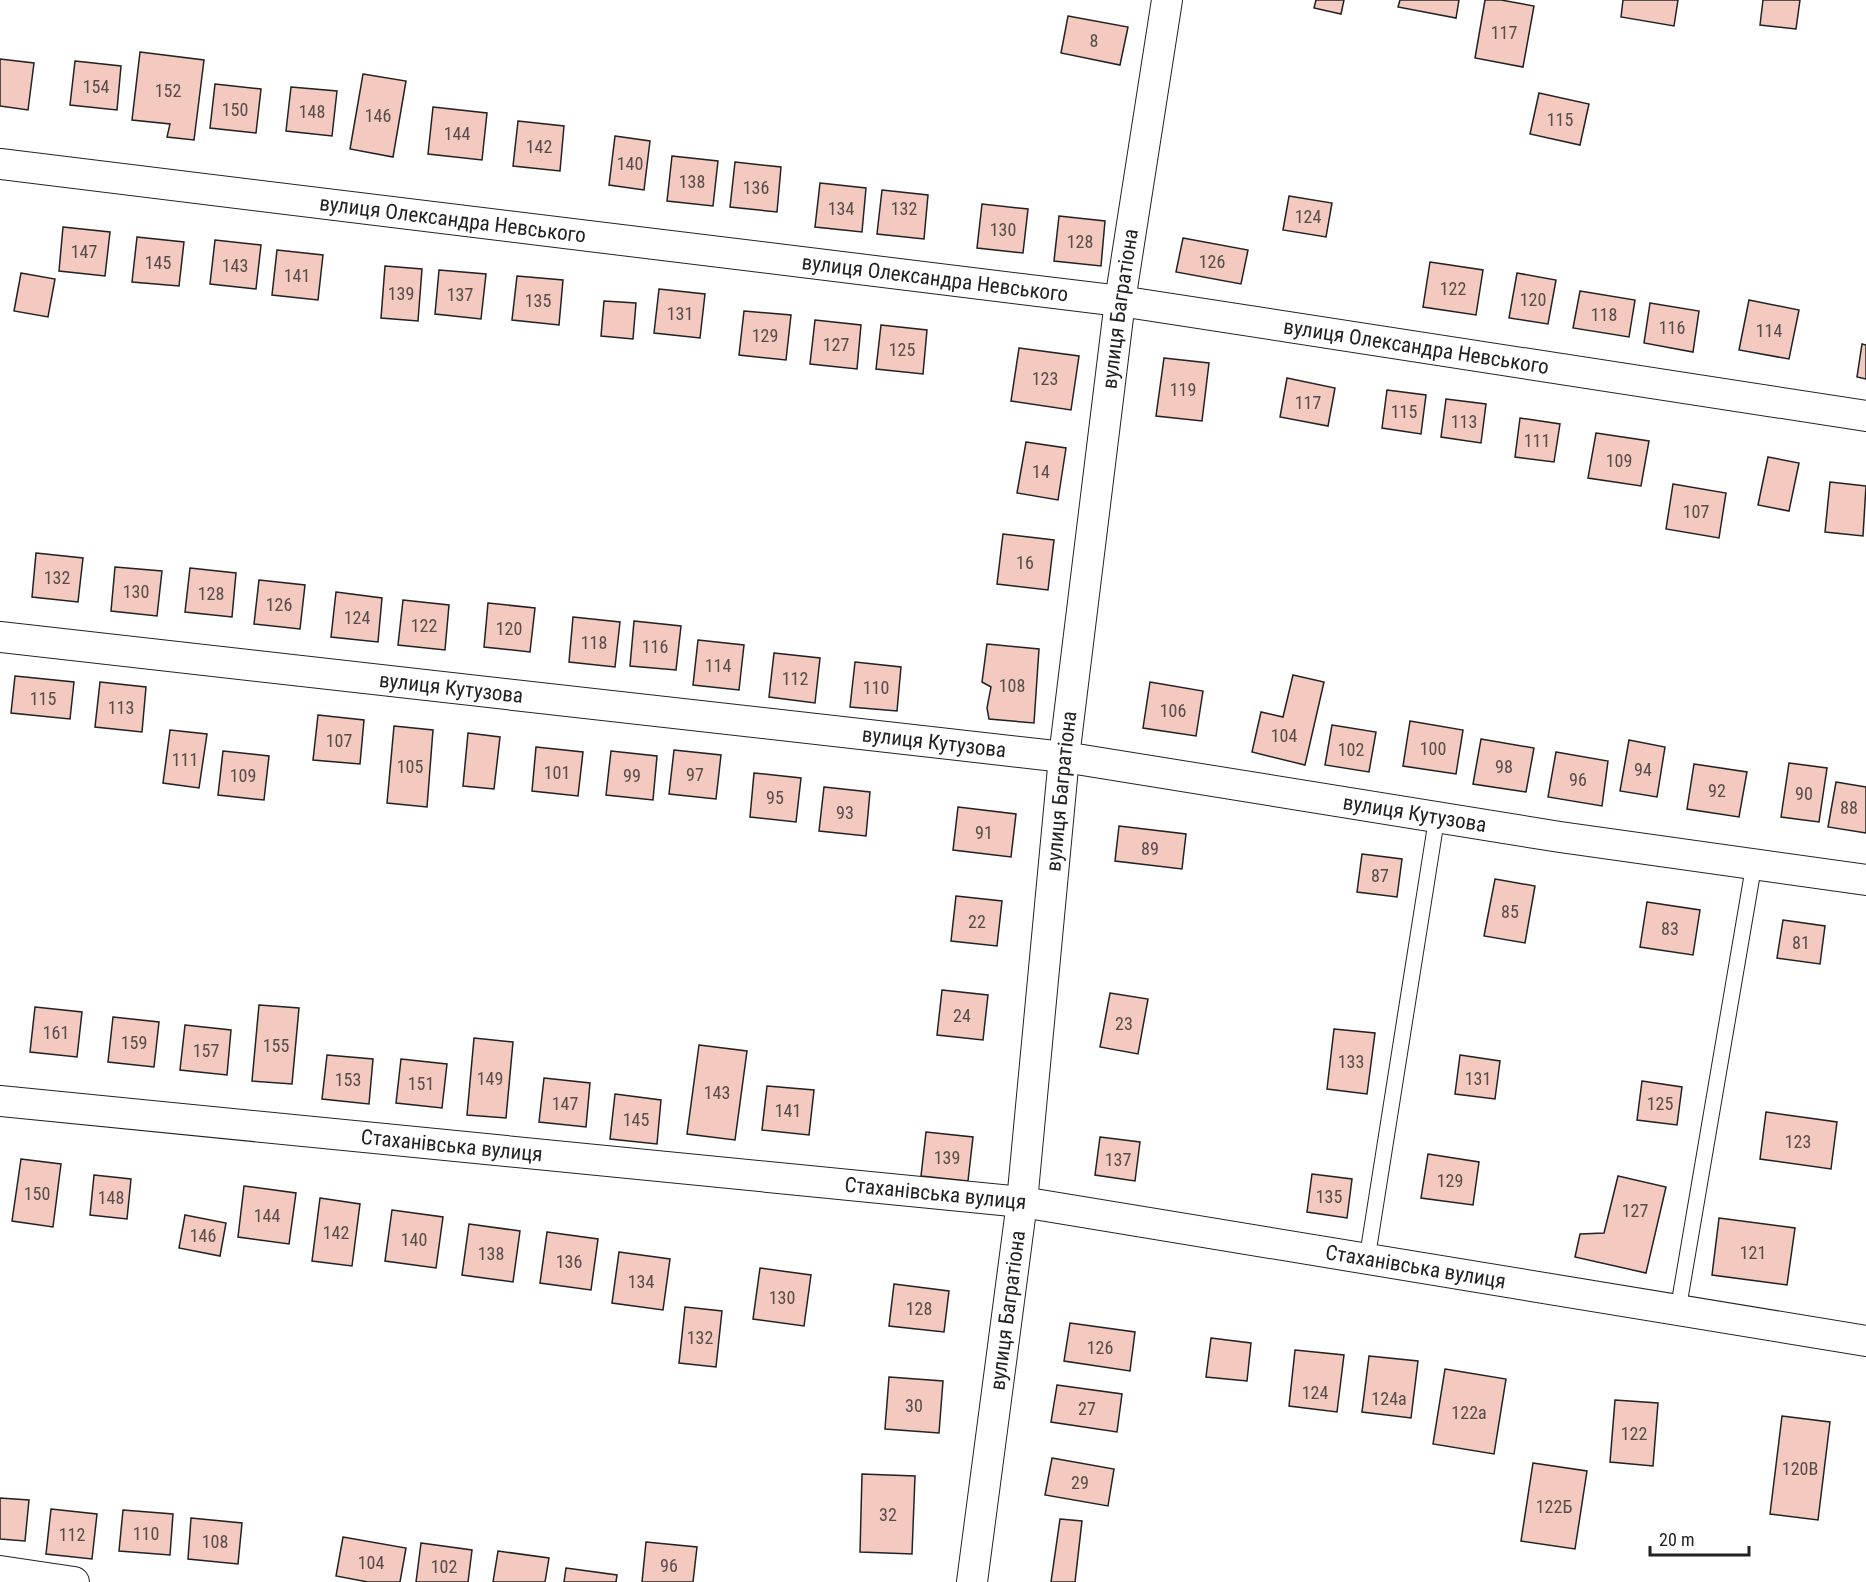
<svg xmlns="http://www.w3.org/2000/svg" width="1866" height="1582" font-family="'Roboto Condensed',sans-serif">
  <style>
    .building { fill: #f3c9c0; stroke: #222; stroke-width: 1.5 }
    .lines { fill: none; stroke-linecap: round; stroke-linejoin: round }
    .lane-casing { stroke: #222; stroke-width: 17 }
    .street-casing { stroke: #222; stroke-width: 32 }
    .lane { stroke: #fff; stroke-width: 15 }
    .street { stroke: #fff; stroke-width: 30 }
    .labels { text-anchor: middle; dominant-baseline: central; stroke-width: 4.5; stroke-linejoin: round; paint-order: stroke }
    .number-label { font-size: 18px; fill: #564c4a }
    .street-label { font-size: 21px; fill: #222; stroke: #fff }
  </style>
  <rect width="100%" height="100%" fill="#fff"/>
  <path class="building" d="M1316,0H1344L1341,14L1314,8Z
    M1400,0H1459L1456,18L1398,7Z
    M1485,0H1501L1534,6L1523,67L1475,58Z
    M1623,0H1678L1674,26L1621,17Z
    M1763,0H1800L1796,29L1760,25Z
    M1068,16L1128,27L1120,65L1061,53Z
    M140,52L204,60L194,140L167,137L170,124L132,120Z
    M0,59L34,63L28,110L0,106Z
    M75,61L121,66L117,110L70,105Z
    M363,74L406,81L393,157L350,149Z
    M215,84L261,89L256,133L210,128Z
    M291,87L337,91L332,136L286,131Z
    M1539,93L1589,104L1580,145L1530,134Z
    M433,107L487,113L482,160L428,154Z
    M518,121L564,126L560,171L513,166Z
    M615,136L650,141L644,190L609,185Z
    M672,156L718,161L713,206L667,201Z
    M735,162L781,167L777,212L730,207Z
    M820,183L866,188L862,232L815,227Z
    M882,190L928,195L924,239L877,234Z
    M1289,196L1332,203L1326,237L1283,230Z
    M982,204L1028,209L1023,253L977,248Z
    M1059,216L1105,221L1101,266L1054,261Z
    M63,227L110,232L105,276L59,271Z
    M137,237L184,242L179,286L132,282Z
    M1183,238L1248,250L1241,284L1176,272Z
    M215,240L261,245L256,289L210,284Z
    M277,250L323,255L318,300L272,295Z
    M1430,262L1483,270L1476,315L1423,307Z
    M385,266L422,269L418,321L381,318Z
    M439,270L486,274L481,319L435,314Z
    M21,273L55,279L48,317L14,311Z
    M1517,273L1556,280L1548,324L1509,318Z
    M517,276L563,280L559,325L512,320Z
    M659,289L705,294L700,338L654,333Z
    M1580,291L1635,300L1629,337L1573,328Z
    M1749,300L1799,310L1789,359L1739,350Z
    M604,301L636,303L633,339L601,336Z
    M1650,303L1699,311L1693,352L1644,343Z
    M744,311L791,315L786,360L739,355Z
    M815,320L861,325L857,369L810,364Z
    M881,325L927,330L923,374L876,369Z
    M1862,344L1866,345V379L1857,377Z
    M1019,348L1079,356L1071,410L1011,401Z
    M1164,358L1209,363L1202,421L1156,416Z
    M1287,378L1335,388L1328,426L1280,417Z
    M1387,390L1426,395L1421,434L1382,428Z
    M1446,399L1486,404L1481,443L1441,437Z
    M1520,418L1560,424L1554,462L1515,457Z
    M1596,433L1649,441L1641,486L1588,478Z
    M1026,442L1066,448L1058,500L1017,493Z
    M1768,457L1799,463L1789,511L1758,505Z
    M1830,482L1866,486L1863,536L1825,532Z
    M1673,484L1726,493L1719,538L1666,529Z
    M1003,534L1054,540L1048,590L997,584Z
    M36,553L83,558L78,602L32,597Z
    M115,567L162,571L157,616L111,611Z
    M190,568L236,573L232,617L185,612Z
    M259,580L305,585L300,629L254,624Z
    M336,592L382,598L378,642L331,637Z
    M403,600L449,605L445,650L398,645Z
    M488,603L535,608L530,652L484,647Z
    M573,617L620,622L615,667L569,662Z
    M634,621L681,626L676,670L630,666Z
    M698,640L744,645L739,690L693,685Z
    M987,644L1039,649L1034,723L989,719L987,708L991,687L982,682Z
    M774,653L820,658L815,703L769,697Z
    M855,662L901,667L897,711L850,707Z
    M1293,675L1324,682L1305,765L1252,752L1261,712L1283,717Z
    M15,676L74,682L70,719L11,713Z
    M100,682L146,687L142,732L95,727Z
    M1150,682L1203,691L1196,736L1143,728Z
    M318,715L364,720L360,764L313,760Z
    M1410,721L1463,730L1456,774L1403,766Z
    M1332,725L1376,732L1369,772L1325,765Z
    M394,726L433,730L427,807L387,803Z
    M170,730L207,734L199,788L163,783Z
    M468,733L500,737L494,789L463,786Z
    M1481,739L1534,748L1526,792L1473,784Z
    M1629,740L1665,747L1657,797L1620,791Z
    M536,747L583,752L578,796L532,791Z
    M674,750L721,755L716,799L669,794Z
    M223,751L269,756L264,800L218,795Z
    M611,751L657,756L653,800L606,795Z
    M1556,752L1608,761L1602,806L1548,797Z
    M1789,763L1827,768L1819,822L1781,817Z
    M1694,764L1747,772L1739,817L1687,809Z
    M754,773L801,778L796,822L750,817Z
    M1836,782L1866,787V833L1828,827Z
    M824,787L870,792L866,836L819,831Z
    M958,807L1016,814L1011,857L953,850Z
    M1119,826L1186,834L1182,869L1115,861Z
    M1362,854L1402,859L1397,897L1357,892Z
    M1495,879L1535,886L1525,943L1484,936Z
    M956,896L1002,901L997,946L951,941Z
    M1647,902L1700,910L1693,955L1640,947Z
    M1783,920L1825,926L1820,964L1777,958Z
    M942,990L988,995L983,1040L937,1035Z
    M1110,993L1148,999L1138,1054L1100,1047Z
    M259,1005L299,1008L292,1084L252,1081Z
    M35,1007L82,1012L77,1057L30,1052Z
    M113,1017L159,1022L154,1067L108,1062Z
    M185,1025L231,1030L227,1075L180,1070Z
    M1334,1029L1375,1033L1367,1094L1327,1089Z
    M474,1038L513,1042L506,1118L467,1115Z
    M699,1045L747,1051L735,1140L687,1134Z
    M327,1055L373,1059L369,1104L322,1099Z
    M1460,1055L1500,1061L1495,1099L1455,1094Z
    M401,1059L447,1064L442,1108L396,1103Z
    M544,1078L590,1083L586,1127L539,1122Z
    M1642,1081L1682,1087L1677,1125L1637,1120Z
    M767,1086L814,1090L809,1135L762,1130Z
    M615,1094L661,1100L657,1144L610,1139Z
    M1766,1112L1837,1122L1831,1169L1760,1159Z
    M926,1132L973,1137L968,1181L921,1176Z
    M1100,1137L1140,1142L1135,1181L1095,1175Z
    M1428,1154L1479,1162L1473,1205L1421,1198Z
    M21,1159L61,1164L53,1227L12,1221Z
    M1312,1174L1352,1179L1347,1218L1307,1212Z
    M94,1175L131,1179L127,1219L90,1215Z
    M1618,1176L1666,1187L1646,1273L1575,1257L1580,1234L1604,1233Z
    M244,1186L296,1193L289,1244L238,1237Z
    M320,1198L360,1204L352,1266L312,1261Z
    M392,1210L443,1217L436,1268L385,1261Z
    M185,1215L226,1223L220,1256L179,1248Z
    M1719,1218L1795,1228L1787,1285L1712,1275Z
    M469,1224L520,1231L513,1282L462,1275Z
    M547,1232L598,1239L591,1290L540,1283Z
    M619,1252L670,1259L663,1310L612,1303Z
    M760,1268L811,1275L804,1326L753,1319Z
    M894,1284L949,1291L944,1332L889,1326Z
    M685,1307L722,1311L716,1367L679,1363Z
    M1070,1323L1135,1332L1130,1371L1064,1361Z
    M1211,1338L1251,1343L1247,1381L1206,1377Z
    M1295,1350L1344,1355L1337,1412L1289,1406Z
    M1369,1356L1418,1361L1411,1418L1362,1412Z
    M1445,1369L1506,1379L1494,1454L1433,1444Z
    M889,1377L943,1381L939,1433L885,1429Z
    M1057,1385L1122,1394L1117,1432L1051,1422Z
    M1615,1400L1658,1403L1653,1466L1610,1462Z
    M1782,1416L1830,1422L1818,1520L1770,1514Z
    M1052,1458L1114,1469L1108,1506L1045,1495Z
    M1533,1463L1587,1471L1575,1549L1521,1541Z
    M862,1474L915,1476L912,1554L860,1552Z
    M0,1498L29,1500L25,1541L0,1539Z
    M51,1509L97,1514L92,1559L46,1554Z
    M123,1510L173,1514L170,1555L119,1551Z
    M191,1518L242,1523L238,1564L188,1559Z
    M1060,1519L1082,1521L1075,1582H1051Z
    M343,1537L406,1548L400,1582H368L336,1576Z
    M646,1542L697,1547L693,1582H642Z
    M421,1543L472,1550L468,1582H416Z
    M498,1551L549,1558L545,1582H493Z
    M566,1568L617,1575L616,1582H564Z"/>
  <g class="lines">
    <g class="lane-casing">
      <path id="lane" d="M1367,1259L1437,816
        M1678,1310L1754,864"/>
    </g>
    <g class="street-casing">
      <g id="street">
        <path id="s1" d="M0,164L1120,301L1866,416"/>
        <path id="s2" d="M0,637L1064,757L1560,837L1866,880"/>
        <path id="s3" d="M0,1101L1022,1202L1866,1341"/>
        <path d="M0,1571L74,1582"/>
        <path id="s4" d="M972,1582L1022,1202L1064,757L1120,301L1167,0"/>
      </g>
    </g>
    <use href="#lane" class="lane"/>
    <use href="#street" class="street"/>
  </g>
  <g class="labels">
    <g class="number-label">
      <text x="1504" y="32">117</text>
      <text x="1094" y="40">8</text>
      <text x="96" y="86">154</text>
      <text x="168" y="90">152</text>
      <text x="235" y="109">150</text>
      <text x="312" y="111">148</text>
      <text x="378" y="115">146</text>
      <text x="1560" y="119">115</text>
      <text x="457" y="133">144</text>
      <text x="539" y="146">142</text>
      <text x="630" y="163">140</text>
      <text x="692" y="181">138</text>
      <text x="756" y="187">136</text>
      <text x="841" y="208">134</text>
      <text x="904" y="208">132</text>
      <text x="1308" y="216">124</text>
      <text x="1003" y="229">130</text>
      <text x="1080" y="241">128</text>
      <text x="84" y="251">147</text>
      <text x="1212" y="261">126</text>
      <text x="158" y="262">145</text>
      <text x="235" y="265">143</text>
      <text x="297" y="275">141</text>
      <text x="1453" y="288">122</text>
      <text x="401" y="293">139</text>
      <text x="460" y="294">137</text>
      <text x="1533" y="299">120</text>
      <text x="538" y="300">135</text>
      <text x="680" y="313">131</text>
      <text x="1604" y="314">118</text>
      <text x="1672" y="327">116</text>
      <text x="1769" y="330">114</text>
      <text x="765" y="335">129</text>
      <text x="836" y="344">127</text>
      <text x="902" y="349">125</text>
      <text x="1045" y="378">123</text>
      <text x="1183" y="389">119</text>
      <text x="1308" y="402">117</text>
      <text x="1404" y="411">115</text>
      <text x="1464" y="421">113</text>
      <text x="1537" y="440">111</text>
      <text x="1619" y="460">109</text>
      <text x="1041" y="471">14</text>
      <text x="1696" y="511">107</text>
      <text x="1025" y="562">16</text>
      <text x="57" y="577">132</text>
      <text x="136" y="591">130</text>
      <text x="211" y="593">128</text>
      <text x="279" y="604">126</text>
      <text x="357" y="617">124</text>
      <text x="424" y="625">122</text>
      <text x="509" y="628">120</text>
      <text x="594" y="642">118</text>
      <text x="655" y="646">116</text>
      <text x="718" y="665">114</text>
      <text x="795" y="678">112</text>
      <text x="1012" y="685">108</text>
      <text x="876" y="687">110</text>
      <text x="43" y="698">115</text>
      <text x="121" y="707">113</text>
      <text x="1173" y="710">106</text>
      <text x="1284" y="735">104</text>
      <text x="339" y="740">107</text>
      <text x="1433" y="748">100</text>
      <text x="1351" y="749">102</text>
      <text x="185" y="759">111</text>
      <text x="410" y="766">105</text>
      <text x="1504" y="766">98</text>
      <text x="1643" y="769">94</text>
      <text x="557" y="772">101</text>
      <text x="695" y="774">97</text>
      <text x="243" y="775">109</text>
      <text x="632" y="775">99</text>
      <text x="1578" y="779">96</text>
      <text x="1717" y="790">92</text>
      <text x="1804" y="793">90</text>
      <text x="775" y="797">95</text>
      <text x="1849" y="807">88</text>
      <text x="845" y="812">93</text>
      <text x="984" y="832">91</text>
      <text x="1150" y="848">89</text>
      <text x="1380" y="875">87</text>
      <text x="1510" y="911">85</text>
      <text x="977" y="921">22</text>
      <text x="1670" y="928">83</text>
      <text x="1801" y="942">81</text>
      <text x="962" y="1015">24</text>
      <text x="1124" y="1023">23</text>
      <text x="56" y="1032">161</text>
      <text x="134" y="1042">159</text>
      <text x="276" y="1045">155</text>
      <text x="206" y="1050">157</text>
      <text x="1351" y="1061">133</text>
      <text x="490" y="1078">149</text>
      <text x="1478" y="1078">131</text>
      <text x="348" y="1079">153</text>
      <text x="421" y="1083">151</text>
      <text x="717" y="1092">143</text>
      <text x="565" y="1103">147</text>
      <text x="1660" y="1103">125</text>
      <text x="788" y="1110">141</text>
      <text x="636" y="1119">145</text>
      <text x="1798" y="1141">123</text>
      <text x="947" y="1157">139</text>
      <text x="1118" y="1159">137</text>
      <text x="1450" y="1180">129</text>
      <text x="37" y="1193">150</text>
      <text x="1329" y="1196">135</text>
      <text x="111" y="1197">148</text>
      <text x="1635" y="1210">127</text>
      <text x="267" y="1215">144</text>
      <text x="336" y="1232">142</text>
      <text x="203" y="1235">146</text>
      <text x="414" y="1239">140</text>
      <text x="1753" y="1252">121</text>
      <text x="491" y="1253">138</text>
      <text x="569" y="1261">136</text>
      <text x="641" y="1281">134</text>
      <text x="782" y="1297">130</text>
      <text x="919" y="1308">128</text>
      <text x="700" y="1337">132</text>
      <text x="1100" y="1347">126</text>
      <text x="1315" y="1392">124</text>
      <text x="1389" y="1398">124а</text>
      <text x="914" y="1405">30</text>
      <text x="1087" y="1408">27</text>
      <text x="1469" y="1412">122а</text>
      <text x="1634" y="1433">122</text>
      <text x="1800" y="1468">120В</text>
      <text x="1080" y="1482">29</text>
      <text x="1554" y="1506">122Б</text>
      <text x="888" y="1514">32</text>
      <text x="146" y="1533">110</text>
      <text x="72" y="1534">112</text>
      <text x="215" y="1541">108</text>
      <text x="371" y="1562">104</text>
      <text x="669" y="1565">96</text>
      <text x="444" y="1566">102</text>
    </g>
    <g class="street-label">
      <text stroke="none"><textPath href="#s1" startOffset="456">вулиця Олександра Невського</textPath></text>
      <text stroke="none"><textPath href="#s1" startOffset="942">вулиця Олександра Невського</textPath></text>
      <text stroke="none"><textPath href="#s4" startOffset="1282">вулиця Багратіона</textPath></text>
      <text stroke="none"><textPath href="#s1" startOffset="1428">вулиця Олександра Невського</textPath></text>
      <text stroke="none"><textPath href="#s2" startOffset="454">вулиця Кутузова</textPath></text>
      <text stroke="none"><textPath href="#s2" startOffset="940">вулиця Кутузова</textPath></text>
      <text stroke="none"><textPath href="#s4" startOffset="796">вулиця Багратіона</textPath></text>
      <text stroke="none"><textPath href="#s2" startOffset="1426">вулиця Кутузова</textPath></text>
      <text stroke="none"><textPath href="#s3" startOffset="454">Стаханівська вулиця</textPath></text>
      <text stroke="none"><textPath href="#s3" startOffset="940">Стаханівська вулиця</textPath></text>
      <text stroke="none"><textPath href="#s3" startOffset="1426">Стаханівська вулиця</textPath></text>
      <text stroke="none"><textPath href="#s4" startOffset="274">вулиця Багратіона</textPath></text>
    </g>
  </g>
  <path d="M1650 1546v9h99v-9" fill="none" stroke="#222222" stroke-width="3"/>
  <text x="1659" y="1546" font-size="18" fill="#222222" stroke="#ffffff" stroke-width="4.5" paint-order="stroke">20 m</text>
</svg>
